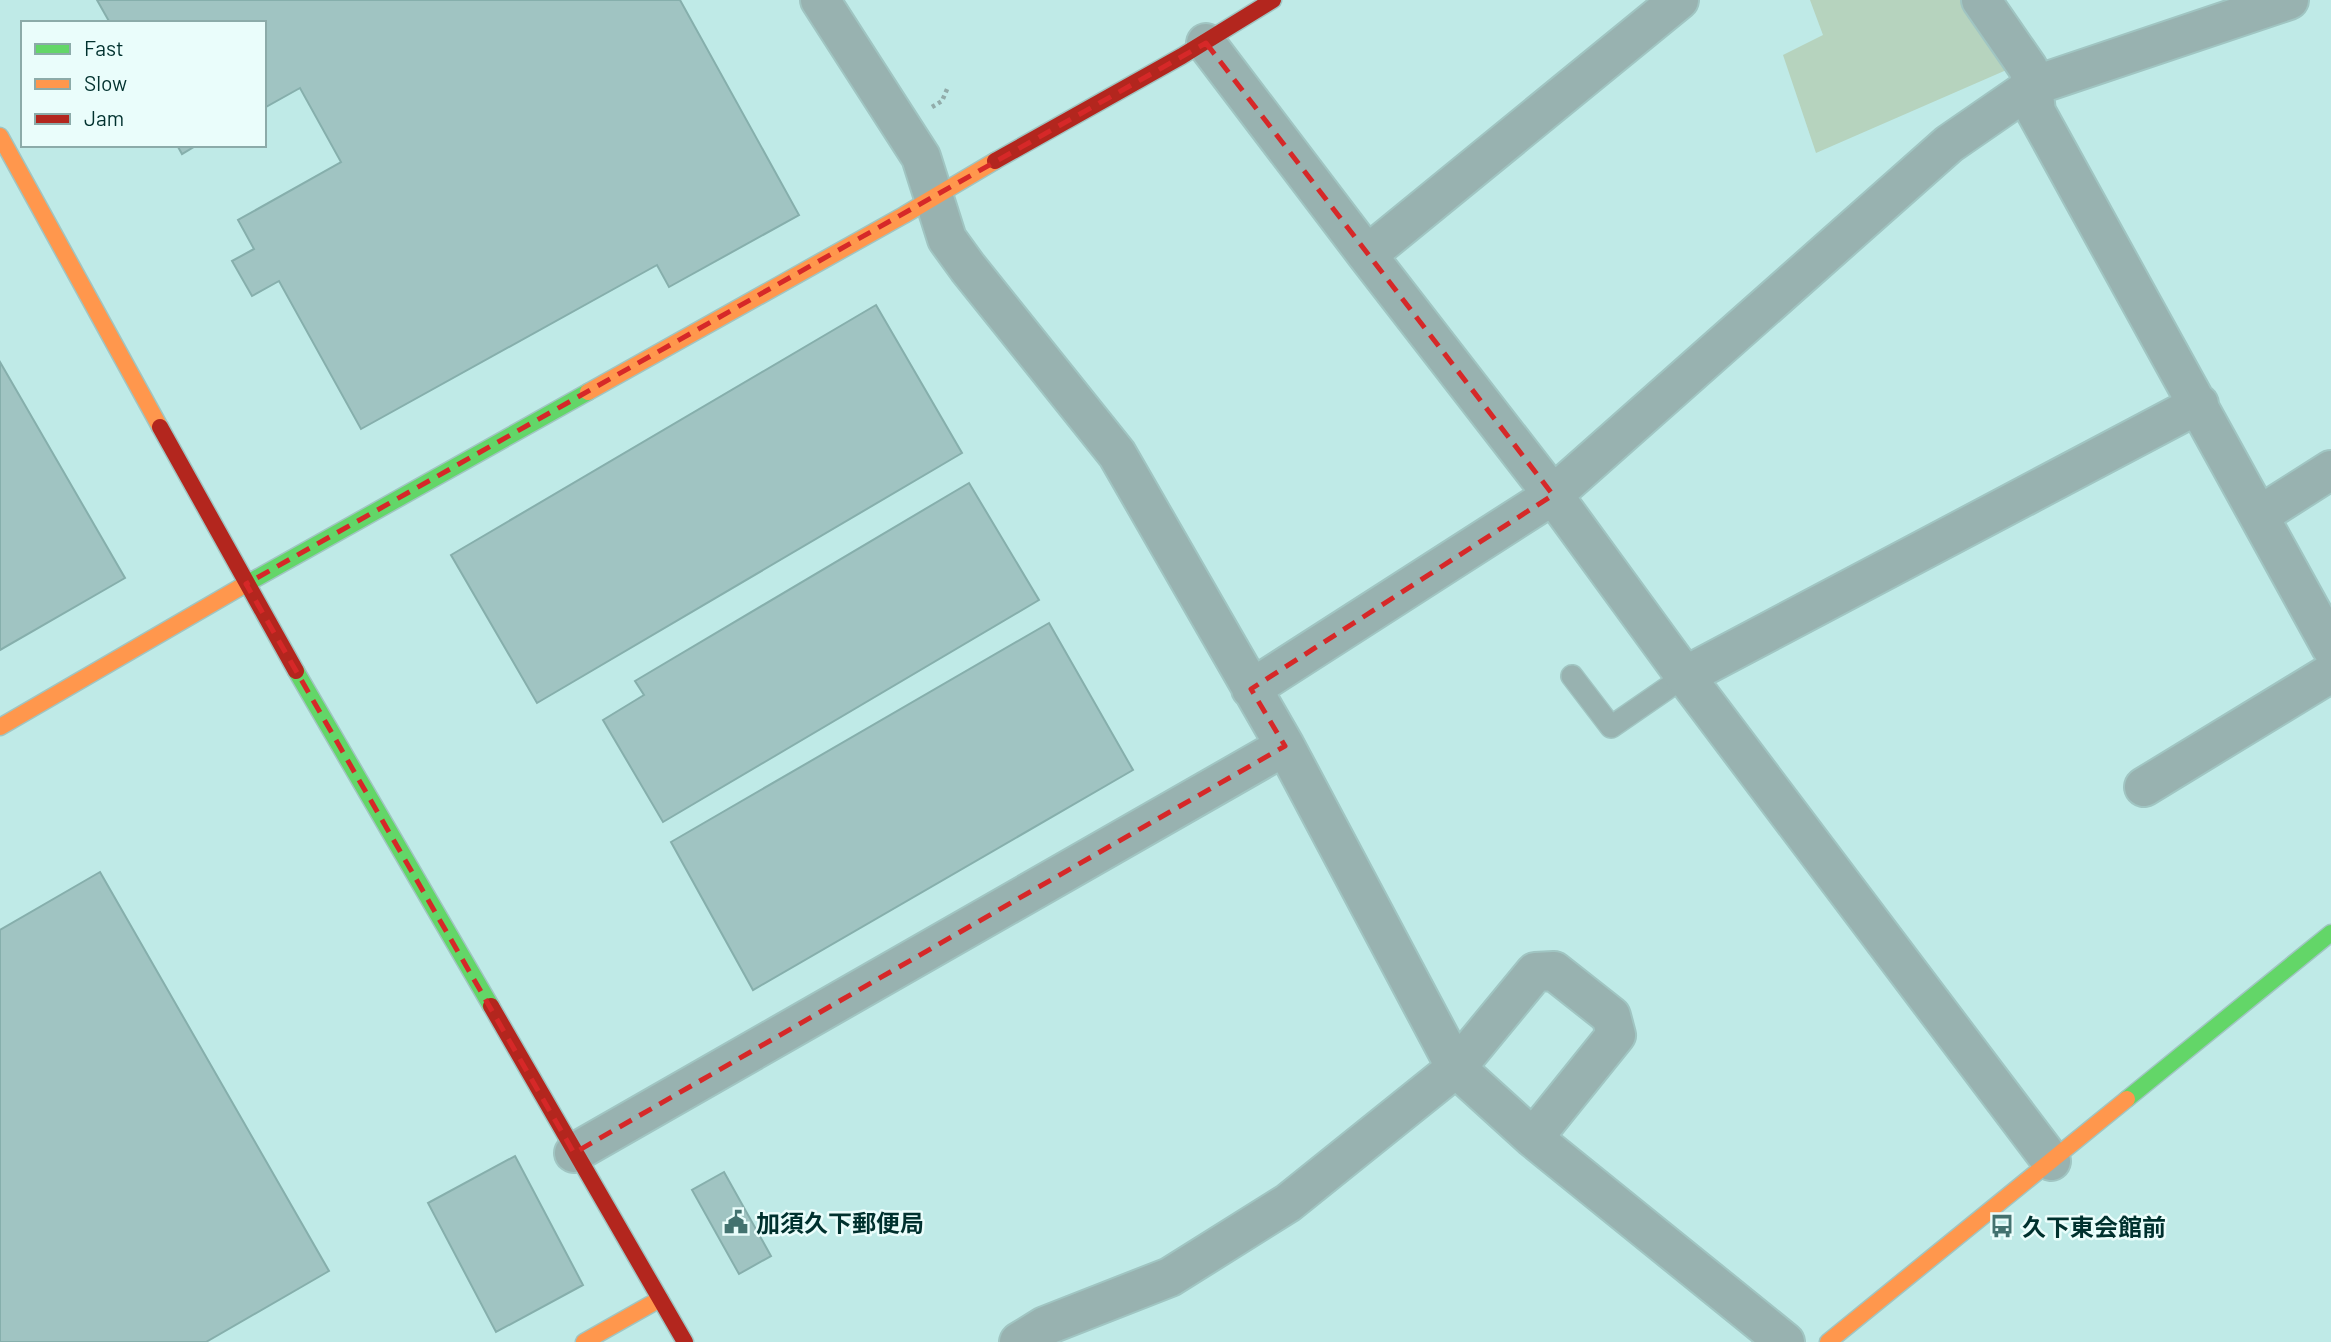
<svg xmlns="http://www.w3.org/2000/svg" width="2331" height="1342" font-family="Barlow,'Noto Sans JP',sans-serif">
  <style>
    .green { fill: #b6d3be }
    .building { fill: #a0c4c2; stroke: #86afac; stroke-width: 2 }
    .lines { fill: none; stroke-linecap: round; stroke-linejoin: round }
    .lane-casing { stroke: #a0c5c2; stroke-width: 24 }
    .street-casing { stroke: #a0c5c2; stroke-width: 42 }
    .fast-casing { stroke: #a0c5c2; stroke-width: 19 }
    .slow-casing { stroke: #a0c5c2; stroke-width: 19 }
    .jam-casing { stroke: #a0c5c2; stroke-width: 19 }
    .path { stroke: #92acaa; stroke-width: 4.5; stroke-dasharray: 3.5 3.5; stroke-linecap: butt }
    .lane { stroke: #98b2b0; stroke-width: 21 }
    .street { stroke: #98b2b0; stroke-width: 38 }
    .fast { stroke: #63d668; stroke-width: 16 }
    .slow { stroke: #ff974d; stroke-width: 16 }
    .jam { stroke: #b3261e; stroke-width: 16 }
    .marked { fill: none; stroke: #d62828; stroke-width: 5; stroke-dasharray: 14 9; stroke-linejoin: round }
    .labels { text-anchor: middle; dominant-baseline: central; stroke-width: 5; stroke-linejoin: round; paint-order: stroke }
    .poi-label { font-size: 24px; font-weight: bold; fill: #00312e; stroke: #eafdfb; text-anchor: start }
  </style>
  <rect width="100%" height="100%" fill="#bfeae7"/>
  <path class="green" d="M1810,0H1965L2011,68L1816,153L1783,55L1823,35Z"/>
  <path class="building" d="M97,0H680L799,215L669,287L657,265L361,429L279,281L252,296L232,261L254,249L238,220L341,162L300,88L264,108V23H110Z
    M177,145H197L182,154Z
    M876,305L962,453L537,703L451,555Z
    M0,362L125,578L0,650Z
    M969,483L1039,600L663,822L603,720L644,695L635,681Z
    M1049,623L1133,770L753,990L671,842Z
    M100,872L329,1271L206,1342H0V930Z
    M515,1156L583,1285L496,1332L428,1203Z
    M724,1172L771,1256L739,1274L692,1190Z"/>
  <g class="lines">
    <g class="lane-casing">
      <path id="lane" d="M1572,676L1611,727L1685,676"/>
    </g>
    <g class="street-casing">
      <path id="street" d="M820,0L921,157L947,239L968,268L1117,454L1285,746L1456,1068L1533,1138L1785,1342
        M1981,0L2028,68L2033,86L2036,112L2331,647
        M1206,43L1367,255L1553,495L1685,676L2051,1161
        M1367,255L1679,0
        M2260,515L2331,470
        M1685,676L2199,404
        M1251,689L1553,495L1949,144L2033,86L2289,0
        M2144,787L2331,673
        M574,1153L1285,746
        M1019,1342L1045,1326L1170,1277L1288,1203L1456,1068L1535,972L1554,971L1611,1016L1616,1035L1533,1138"/>
    </g>
    <g class="fast-casing">
      <path id="fast" d="M239,588L588,392
        M296,671L491,1006
        M2127,1099L2331,933"/>
    </g>
    <g class="slow-casing">
      <path id="slow" d="M0,136L160,427
        M588,392L904,215L995,161
        M0,727L239,588
        M584,1342L660,1299
        M1828,1342L2127,1099"/>
    </g>
    <g class="jam-casing">
      <path id="jam" d="M995,161L1182,56L1273,0
        M160,427L296,671
        M491,1006L685,1342"/>
    </g>
    <path class="path" d="M932,107L942,101L948,87"/>
    <use href="#lane" class="lane"/>
    <use href="#street" class="street"/>
    <use href="#fast" class="fast"/>
    <use href="#slow" class="slow"/>
    <use href="#jam" class="jam"/>
  </g>
  <path class="marked" d="M1206,43L1553,495L1251,689L1285,746L574,1153L246,584Z"/>
  <defs>
    <g id="civic-bare" transform="scale(1.89)"><path d="M-.6-6.5H3V-4.5H.6V-3L4-1V1h2V6H-6V1h2V-1L-.6-3ZM-1.2 2.5V6h2.4V2.5Z" fill="#43726f" stroke="#eafdfb" stroke-width="2.5" paint-order="stroke"/></g>
    <g id="bus-bare" transform="scale(1.89)"><path d="M-5-6H5V4H4V6H2V4H-2V6H-4V4H-5ZM-3.5-4V0h7V-4ZM-3.5 1.2v1.5H-2V1.2ZM2 1.2v1.5H3.5V1.2Z" fill="#43726f" stroke="#eafdfb" stroke-width="2.5" paint-order="stroke"/></g>
  </defs>
  <g fill-rule="evenodd">
    <use href="#civic-bare" x="736" y="1222"/>
    <use href="#bus-bare" x="2002" y="1226"/>
  </g>
  <g class="labels">
    <g class="poi-label">
      <text x="756" y="1222">加須久下郵便局</text>
      <text x="2022" y="1226">久下東会館前</text>
    </g>
  </g>
  <rect x="21" y="21" width="245" height="126" fill="#eafdfb" stroke="#8caba9" stroke-width="2"/>
  <rect x="35" y="44" width="35" height="10" fill="#63d668" stroke="#8caba9" stroke-width="2"/>
  <text x="84" y="56" font-size="21" fill="#00312e">Fast</text>
  <rect x="35" y="79" width="35" height="10" fill="#ff974d" stroke="#8caba9" stroke-width="2"/>
  <text x="84" y="91" font-size="21" fill="#00312e">Slow</text>
  <rect x="35" y="114" width="35" height="10" fill="#b3261e" stroke="#8caba9" stroke-width="2"/>
  <text x="84" y="126" font-size="21" fill="#00312e">Jam</text>
</svg>
